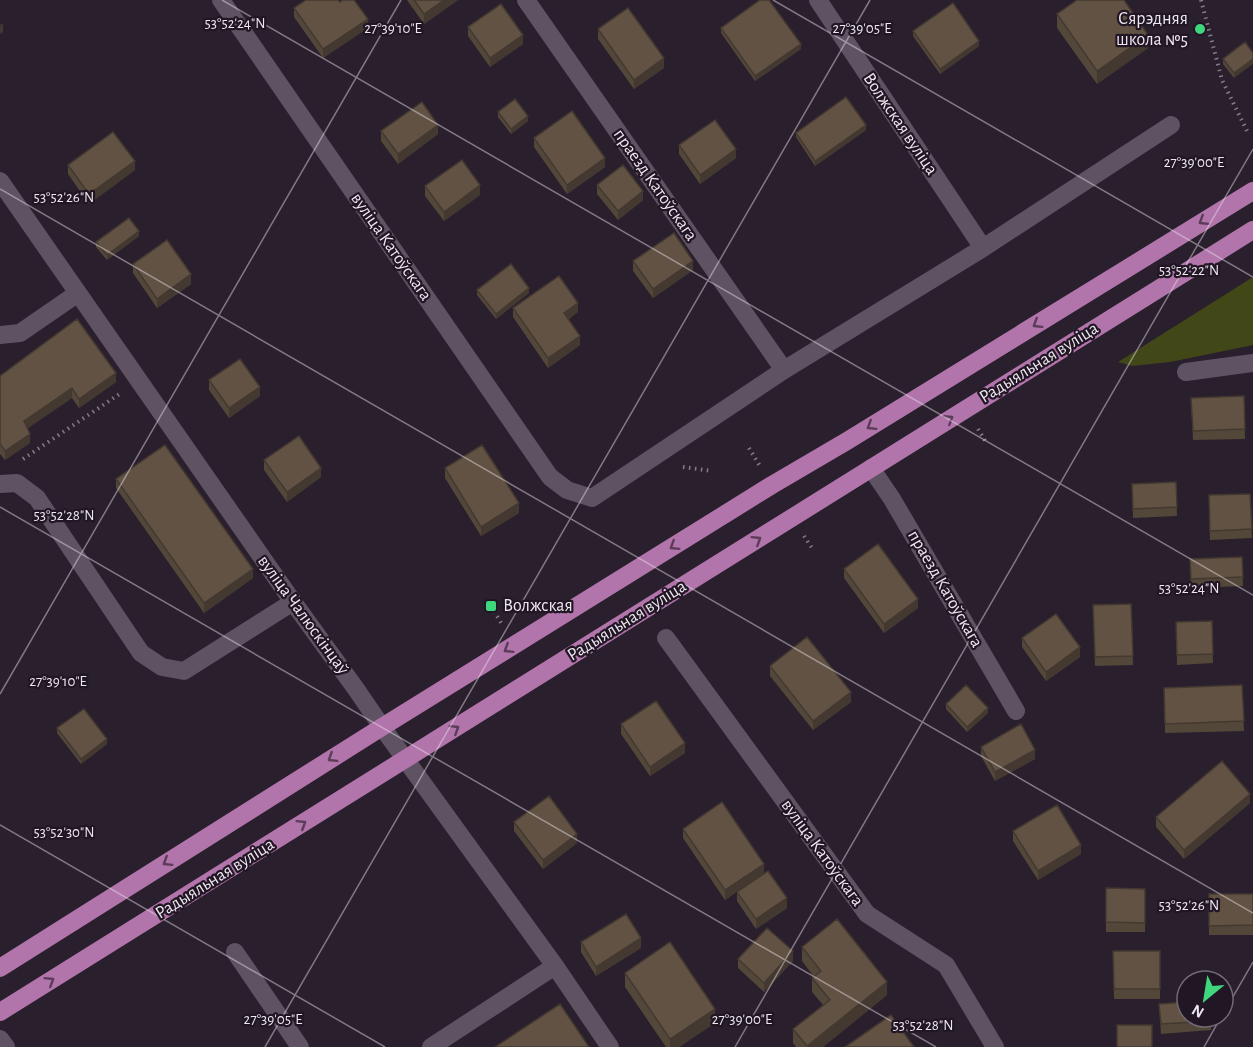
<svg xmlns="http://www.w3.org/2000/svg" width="1253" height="1047" font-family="'Alegreya Sans',sans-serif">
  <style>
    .green { fill: #424718 }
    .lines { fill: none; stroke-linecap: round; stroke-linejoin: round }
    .path { stroke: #857c88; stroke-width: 4; stroke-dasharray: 1.5 4.5; stroke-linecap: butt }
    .minor { stroke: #5f5262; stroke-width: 18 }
    .major { stroke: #b174ab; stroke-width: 18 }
    .wall { fill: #53473a }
    .shaded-wall { fill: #443930 }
    .building { fill: #615244; stroke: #443930; stroke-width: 1.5 }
    .oneway { stroke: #5b3c59 }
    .ticks { fill: none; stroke: #eee6f0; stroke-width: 1.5; stroke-opacity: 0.45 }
    .poi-dot { fill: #3fd77d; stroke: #211623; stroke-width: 2 }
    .labels { text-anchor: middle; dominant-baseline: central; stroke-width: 4.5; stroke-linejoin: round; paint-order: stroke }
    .poi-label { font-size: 18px; fill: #eee6f0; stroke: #211623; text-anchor: end }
    .street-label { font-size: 18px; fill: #eee6f0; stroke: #211623 }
    .ticks-label { font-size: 15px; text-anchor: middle; fill: #eee6f0; stroke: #211623; stroke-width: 4.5; stroke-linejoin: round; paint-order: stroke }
  </style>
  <rect width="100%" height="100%" fill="#2a1f2d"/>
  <path class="green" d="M1253,277V345L1170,362L1132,366L1118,362Z"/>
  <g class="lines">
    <path class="path" d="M1201,0L1222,80L1248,133
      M978,429L987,444
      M749,448L760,466
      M23,459L121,393
      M683,467L712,471
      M804,536L812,548
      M491,606L503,626"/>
    <path class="minor" d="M221,0L550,477L567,490L592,498L784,370L983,248L1171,125
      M526,0L784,370
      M818,0L983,248
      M0,181L293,602L356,689L382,727L555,966L610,1047
      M0,335L20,333L78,293
      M1186,372L1253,363
      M871,468L892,499L1016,711
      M0,484L17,483L37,498L141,653L162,667L184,671L293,602
      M666,638L867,914L946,965L995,1047
      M235,952L300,1047
      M0,1039L6,1047
      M431,1047L555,966"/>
    <path class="major" d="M0,968L382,727L772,485L847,441L1253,191
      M0,1012L1253,230"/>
  </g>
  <path class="wall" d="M407,0H458L424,24Z
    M340,2L368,28L323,58L294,17V8Z
    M1057,14L1148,48L1097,84L1057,28Z
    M468,27L523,44L490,67L468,36Z
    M721,28L801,49L755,81L721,33Z
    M598,29L664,68L634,89L598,39Z
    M913,31L979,46L940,74L913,36Z
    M1253,53L1234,78L1223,64V59Z
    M498,112L528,121L511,134L498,117Z
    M866,130L815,166L796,137V133Z
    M381,131L438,134L398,164L381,141Z
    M534,138L605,167L567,194L534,147Z
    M679,145L736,158L700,184L679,154Z
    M68,165L135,170L89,204L68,174Z
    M597,185L643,200L618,220L597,194Z
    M425,186L480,195L444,221L425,196Z
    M139,236L107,260L96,247V242Z
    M633,261L693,270L653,298L633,271Z
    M133,264L191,284L157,308L133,273Z
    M477,290L529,293L496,319L477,295Z
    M513,308L578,312L569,319L580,345L548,368L513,317Z
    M0,376L116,382L79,408L72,398L27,428L30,443L5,460L0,454Z
    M209,380L260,396L229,418L209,390Z
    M1244,396L1245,439L1193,440L1191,398Z
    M264,460L321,477L287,502L264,470Z
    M445,468L519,513L481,536L445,478Z
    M116,479L253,578L204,613L116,488Z
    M1176,482L1177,516L1133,518L1132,484Z
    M1250,494L1252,538L1210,540L1209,495Z
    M1242,557L1243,586L1191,588L1190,559Z
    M844,569L918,608L884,633L844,578Z
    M1131,604L1133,665L1095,666L1093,614Z
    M1212,621L1213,663L1177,665L1176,622Z
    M1022,638L1080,657L1046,681L1022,647Z
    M770,666L851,702L813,730L770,676Z
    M1242,685L1244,731L1165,733L1164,688Z
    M946,704L988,713L967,732L946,709Z
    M621,724L685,753L650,776L621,734Z
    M57,728L107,744L81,764L57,733Z
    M981,747L1035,759L995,781L981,756Z
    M1250,803L1184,859L1156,827V817Z
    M514,822L577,843L543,869L514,831Z
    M683,829L764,873L725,900L683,838Z
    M1013,831L1081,854L1038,880L1013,841Z
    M1106,888L1145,889V932H1106Z
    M737,892L787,908L756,929L737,901Z
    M1209,894H1253V935H1209Z
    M581,942L641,948L596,976L581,952Z
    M802,947L887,995L823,1047H796L793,1043V1029L823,1005L812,992V978L814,977L802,961Z
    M1113,951H1160V999H1114Z
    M738,959L793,961L764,992L738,968Z
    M625,973L715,1023L679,1047H666L625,987Z
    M1159,1004L1211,1017V1030L1161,1034Z"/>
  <path class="shaded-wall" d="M444,0H458L424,24V14Z
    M368,19V28L323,58V49Z
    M3,23V32L0,34V25Z
    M523,35V44L490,67V58Z
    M1148,35V48L1097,84V71Z
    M979,41V46L940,74V69Z
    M801,44V49L755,81V76Z
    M664,58V68L634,89V80Z
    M1253,59V64L1234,78V73Z
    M528,116V121L511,134V129Z
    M438,125V134L398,164V154Z
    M866,125V130L815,166V161Z
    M736,149V158L700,184V175Z
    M605,158V167L567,194V185Z
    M135,161V170L89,204V194Z
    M480,185V195L444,221V212Z
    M643,191V200L618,220V211Z
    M139,231V236L107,260V255Z
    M693,261V270L653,298V289Z
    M191,274V284L157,308V299Z
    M529,288V293L496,319V314Z
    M578,303V312L564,322V313Z
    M580,336V345L548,368V358Z
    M116,373V382L79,408V399Z
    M260,387V396L229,418V408Z
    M72,388V398L24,431V421Z
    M30,434V443L5,460V451Z
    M321,468V477L287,502V492Z
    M519,503V513L481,536V527Z
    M253,569V578L204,613V603Z
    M918,599V608L884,633V624Z
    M1080,647V657L1046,681V672Z
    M851,692V702L813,730V721Z
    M988,708V713L967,732V727Z
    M107,739V744L81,764V759Z
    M685,743V753L650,776V767Z
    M1035,750V759L995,781V772Z
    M1250,794V803L1184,859V850Z
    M577,834V843L543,869V860Z
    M1081,845V854L1038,880V871Z
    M764,864V873L725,900V890Z
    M787,898V908L756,929V919Z
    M641,938V948L596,976V967Z
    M793,951V961L764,992V983Z
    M887,982V995L823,1047H807Z
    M715,1009V1023L679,1047H670V1039Z"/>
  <path class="building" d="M306,0H338L340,2L343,0H354L368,19L323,49L294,8Z
    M414,0H444L424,14Z
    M760,0H769L801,44L755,76L721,28Z
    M1077,0H1124L1148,35L1097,71L1057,14Z
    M953,3L979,41L940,69L913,31Z
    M501,4L523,35L490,58L468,27Z
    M628,8L664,58L634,80L598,29Z
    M1245,42L1253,53V59L1234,73L1223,59Z
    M846,97L866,125L815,161L796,133Z
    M515,99L528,116L511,129L498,112Z
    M422,102L438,125L398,154L381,131Z
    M572,111L605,158L567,185L534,138Z
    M715,120L736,149L700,175L679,145Z
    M113,132L135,161L89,194L68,165Z
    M462,160L480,185L444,212L425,186Z
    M623,165L643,191L618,211L597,185Z
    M129,218L139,231L107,255L96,242Z
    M674,233L693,261L653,289L633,261Z
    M167,240L191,274L157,299L133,264Z
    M511,264L529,288L496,314L477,290Z
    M559,276L578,303L564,313L580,336L548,358L513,308Z
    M77,319L116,373L79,399L72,388L24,421L30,434L5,451L0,444V376Z
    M240,359L260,387L229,408L209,380Z
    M1244,396L1245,429L1193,431L1191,398Z
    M299,436L321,468L287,492L264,460Z
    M165,445L253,569L204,603L116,479Z
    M482,445L519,503L481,527L445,468Z
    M1176,482L1177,507L1133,509L1132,484Z
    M1250,494L1252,529L1210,531L1209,495Z
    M878,544L918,599L884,624L844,569Z
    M1242,557L1243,577L1191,579L1190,559Z
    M1131,604L1133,656L1095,657L1093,605Z
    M1056,614L1080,647L1046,672L1022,638Z
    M1212,621L1213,654L1177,655L1176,622Z
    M807,637L851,692L813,721L770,666Z
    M966,685L988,708L967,727L946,704Z
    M1242,685L1244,721L1165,724L1164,688Z
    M656,701L685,743L650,767L621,724Z
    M84,709L107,739L81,759L57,728Z
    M1021,724L1035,750L995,772L981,747Z
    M1222,761L1250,794L1184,850L1156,817Z
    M549,796L577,834L543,860L514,822Z
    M722,802L764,864L725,890L683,829Z
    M1057,805L1081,845L1038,871L1013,831Z
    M768,871L787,898L756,919L737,892Z
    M1106,888L1145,889V923L1106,922Z
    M1209,894H1253V925L1209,926Z
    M626,914L641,938L596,967L581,942Z
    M837,919L887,982L807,1046L793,1029L830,1000L812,978L821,971L802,947Z
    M767,928L793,951L764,983L738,959Z
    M670,942L715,1009L670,1039L625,973Z
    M1113,951H1160V989H1114Z
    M1187,1002V1017H1211V1021L1161,1024L1159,1004Z
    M560,1004L589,1047H495Z
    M891,1015L914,1047H845Z
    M1117,1025H1152V1047H1117Z"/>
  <defs><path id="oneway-chevron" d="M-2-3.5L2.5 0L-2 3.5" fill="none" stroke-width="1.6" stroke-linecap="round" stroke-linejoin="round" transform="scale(1.5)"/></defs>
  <g class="oneway">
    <use href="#oneway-chevron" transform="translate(1203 221) rotate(148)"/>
    <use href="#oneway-chevron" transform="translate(1037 324) rotate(148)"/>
    <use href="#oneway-chevron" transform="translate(949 419) rotate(-32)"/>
    <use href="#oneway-chevron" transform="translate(871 426) rotate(148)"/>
    <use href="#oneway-chevron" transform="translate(757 540) rotate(-32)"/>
    <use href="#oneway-chevron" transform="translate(674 546) rotate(148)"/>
    <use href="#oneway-chevron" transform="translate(508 649) rotate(148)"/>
    <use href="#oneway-chevron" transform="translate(455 729) rotate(-32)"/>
    <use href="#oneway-chevron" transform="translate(332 758) rotate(148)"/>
    <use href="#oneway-chevron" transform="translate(302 824) rotate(-32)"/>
    <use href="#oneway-chevron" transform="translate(167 862) rotate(148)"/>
    <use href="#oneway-chevron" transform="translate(50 981) rotate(-32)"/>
  </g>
  <path class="ticks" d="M222,0L1253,595M773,0L1253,277M0,189L1253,913M0,507L936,1047M0,694L401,0M0,825L385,1047M1223,1014L1253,962M265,1047L870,0M735,1047L1253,149M1204,1047L1221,1017"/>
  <g class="poi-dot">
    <circle cx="1200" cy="29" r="6"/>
    <rect x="485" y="600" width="12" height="12" rx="3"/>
  </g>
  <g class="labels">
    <g class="poi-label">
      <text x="1188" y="19">Сярэдняя<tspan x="1188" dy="21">школа №5</tspan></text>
      <text x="503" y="606" text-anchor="start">Волжская</text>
    </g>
    <g class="street-label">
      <text transform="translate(900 124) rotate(56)">Волжская вуліца</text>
      <text transform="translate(655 185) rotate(55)">праезд Катоўскага</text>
      <text transform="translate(391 247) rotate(55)">вуліца Катоўскага</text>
      <text transform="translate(1039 363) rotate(-32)">Радыяльная вуліца</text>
      <text transform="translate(945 589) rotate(60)">праезд Катоўскага</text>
      <text transform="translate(303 615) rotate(54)">вуліца Чалюскінцаў</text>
      <text transform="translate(627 621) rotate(-32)">Радыяльная вуліца</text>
      <text transform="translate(822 853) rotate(54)">вуліца Катоўскага</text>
      <text transform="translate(215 879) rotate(-32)">Радыяльная вуліца</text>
    </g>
  </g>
  <g class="ticks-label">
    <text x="235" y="28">53°52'24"N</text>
    <text x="862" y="33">27°39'05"E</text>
    <text x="393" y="33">27°39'10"E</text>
    <text x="1194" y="167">27°39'00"E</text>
    <text x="64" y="202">53°52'26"N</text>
    <text x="1189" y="275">53°52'22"N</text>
    <text x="64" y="520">53°52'28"N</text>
    <text x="1189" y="593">53°52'24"N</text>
    <text x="58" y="686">27°39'10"E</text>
    <text x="64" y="837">53°52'30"N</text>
    <text x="1189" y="910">53°52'26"N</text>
    <text x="273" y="1024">27°39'05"E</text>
    <text x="742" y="1024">27°39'00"E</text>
    <text x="923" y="1030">53°52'28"N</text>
  </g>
  <g transform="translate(1205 999) rotate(210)"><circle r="28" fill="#211623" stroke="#736975" stroke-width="1.5"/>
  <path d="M0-4.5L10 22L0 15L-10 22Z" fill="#3fd77d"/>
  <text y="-9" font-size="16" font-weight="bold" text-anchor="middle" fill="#eee6f0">N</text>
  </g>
</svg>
